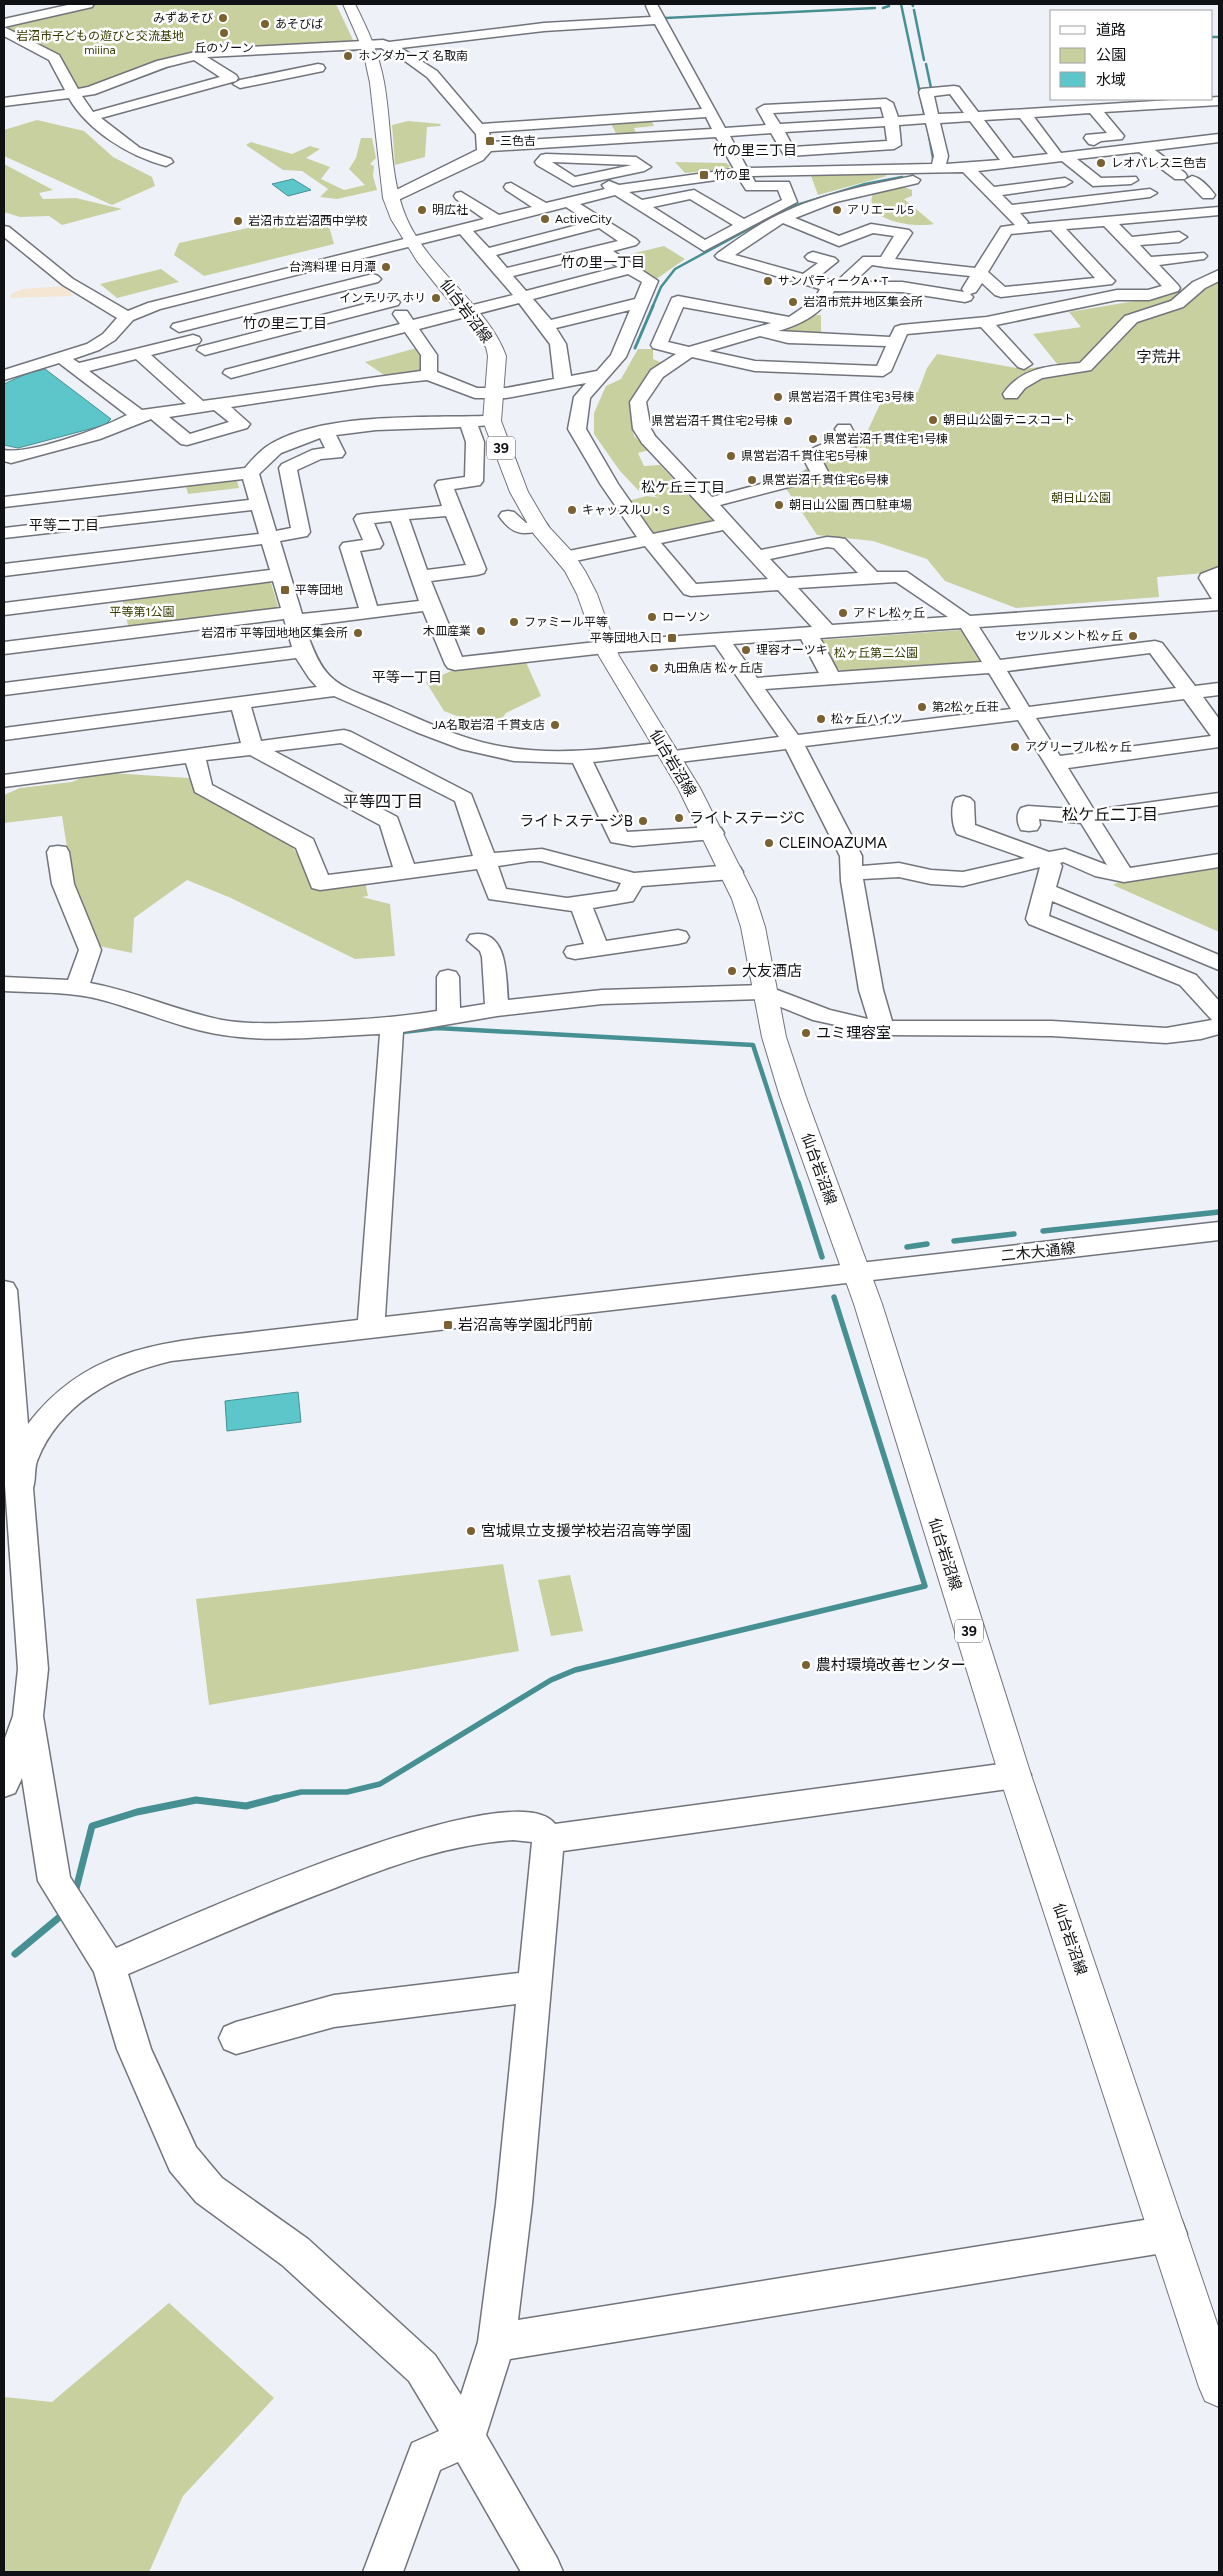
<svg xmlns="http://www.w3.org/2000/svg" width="1223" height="2576" font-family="Figtree,'Noto Sans JP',sans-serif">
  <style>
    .industrial { fill: #f5e5d3 }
    .green { fill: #c8d09f }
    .water { fill: #5dc6ca; stroke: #469093 }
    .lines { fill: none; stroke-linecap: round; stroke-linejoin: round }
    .stream-far4 { stroke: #469093; stroke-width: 2.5 }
    .stream-far3 { stroke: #469093; stroke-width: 3 }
    .stream-far2 { stroke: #469093; stroke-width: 4.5 }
    .stream-far1 { stroke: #469093; stroke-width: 5.5 }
    .stream { stroke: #469093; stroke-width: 7 }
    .minor-casing { stroke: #72747b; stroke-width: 3 }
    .major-casing { stroke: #72747b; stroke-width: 2 }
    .minor { fill: #fff; fill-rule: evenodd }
    .major { fill: #fff; fill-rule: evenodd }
    .poi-dot { fill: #7b6032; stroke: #fff; stroke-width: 2 }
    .labels { text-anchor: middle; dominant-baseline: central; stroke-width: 5; stroke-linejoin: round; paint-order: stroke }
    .far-poi-label { font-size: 12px; fill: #101114; stroke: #fff; text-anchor: start }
    .far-park-label { font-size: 12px; fill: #363b00; stroke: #fff }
    .far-neighbourhood-label { font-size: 14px; fill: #101114; stroke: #fff }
    .shield { fill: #fff; stroke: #58585a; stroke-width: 1 }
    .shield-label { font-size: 14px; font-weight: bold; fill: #101114 }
    .street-label { font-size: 15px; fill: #101114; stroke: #fff }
    .far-quarter-label { font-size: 15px; fill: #101114; stroke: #fff }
    .poi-label { font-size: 15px; fill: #101114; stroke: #fff; text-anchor: start }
    .neighbourhood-label { font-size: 16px; fill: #101114; stroke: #fff }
  </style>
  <rect width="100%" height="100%" fill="#eff1f9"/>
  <path class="industrial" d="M65,286L73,296L10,298L11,294L23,289Z"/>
  <path class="green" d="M100,4H336L354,42C293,45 231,45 172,57C140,64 111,82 79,89L63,61L47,48L4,26Z
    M37,120L84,131L113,157L152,177L155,186L112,205L4,156V130Z
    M651,120L654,126L634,128L637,135L618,137L610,122Z
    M408,121L441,124L440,126L427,127L425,157L395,165L392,125Z
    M361,138H372L376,158L370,164L374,166L373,176L377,190L337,199L320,197L328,189L302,171L283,170L246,145L251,142L292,154L310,146L320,149L306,158L330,167L321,179L344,190L365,185L349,169L356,158Z
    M675,162L726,163L730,166L727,169L685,173Z
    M4,164L53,190L39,193L43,199L76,198L122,209L62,225L49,216L20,217L4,212Z
    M810,173L885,175L887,176L818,195Z
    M904,187L912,190V196L904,199L934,224C914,228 859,221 874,191Z
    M307,215L329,226L334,244L204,276L174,255L179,243Z
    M664,246L685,259L655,280L618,257Z
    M161,269L179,282L117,298L100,284Z
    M1219,269V566L1205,573L1157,577L1159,597L1016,608L945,581L927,559L873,541L817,535L785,487L833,445L850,448L861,445L881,402L918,392L927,368L937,354L1022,369L1058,365L1033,334L1081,327L1069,312L1171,295Z
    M814,315H821V337L777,331Z
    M417,348L424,357L425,369L412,374L387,377L365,362Z
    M638,349H653V359L662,363L642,385L629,403L634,436L649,450L638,453L644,466L660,465L689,496L694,495L716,522L663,535L653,532L631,500L647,496L661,498L639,491L620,471L594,434V413L606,386L621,379Z
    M236,477L239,488L188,494L185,483Z
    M262,580L271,583L278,606L271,611L129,630L122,598Z
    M960,630L964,633L983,662L846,673L836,668L819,643L821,640Z
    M525,660L541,696L506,713L493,730L444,711L426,682L458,668Z
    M96,772L189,778L210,801L288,840L318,887L365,882L368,896L362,897L390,904L395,956L355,959L231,898L187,880L134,918L132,953L99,946L73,885L62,816L4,823V795L20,788L72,782Z
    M1216,866L1219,867V932L1113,885L1124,879Z
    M503,1564L519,1651L209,1705L196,1599Z
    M570,1575L583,1631L551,1636L538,1580Z
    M169,2303L274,2398L183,2496L149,2572H4V2397L52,2402Z"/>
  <path class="water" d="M293,179L311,190L288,196L272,184Z
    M45,369L111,419L105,425L18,448L4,445V384L28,373Z
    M298,1392L301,1422L227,1431L225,1401Z"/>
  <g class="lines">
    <path class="stream-far4" d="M901,4L926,122
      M912,4L913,6
      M883,8L889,6
      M914,10L924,60
      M665,18L875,8
      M1212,37H1219
      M333,50H355
      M926,64L931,88
      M81,96L102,91L175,64
      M59,99L69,98
      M928,130L934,164
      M652,308L661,287L675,269L787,208L865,184L902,177"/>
    <path class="stream-far3" d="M635,348L653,306"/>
    <path class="stream-far2" d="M403,1032L437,1028L753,1045L798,1183"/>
    <path class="stream-far1" d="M798,1182L822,1257
      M1043,1231L1219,1212
      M954,1241L1014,1234
      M907,1247L927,1244
      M272,1799L301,1792H347L380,1784L551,1680L575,1670L925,1586L834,1297"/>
    <path class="stream" d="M75,1893L92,1826L137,1812L196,1800L246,1806L277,1798
      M15,1954L62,1915"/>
    <g class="minor-casing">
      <path id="minor" d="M72,4H94L92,7L4,27V19Z
        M647,4H657L658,6L725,128L766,125L757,109L764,105L886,99L893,103L898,117L925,115L919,92L921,89L954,86L959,87L978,112L1219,97V105L1104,112L1124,136L1122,139L1101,141L1094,145L1089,144L1084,138L1086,135L1107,133L1090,113L1034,117L1061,153L1219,134V142L1155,150L1185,173L1187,176L1185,179H1175L1139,152L1077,159L1101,178L1136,177L1138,180L1131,184L1093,186L1062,161L978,171L994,187L1065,178L1072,182L1065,186L1002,195L1012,205L1150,189L1157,193L1150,197L1020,213L1028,222L1027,224L1219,207V215L1119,224L1132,237L1179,232L1187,237L1179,242L1140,245L1151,257L1204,253L1207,256L1204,259L1159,265L1178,285L1180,288L1178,291L1149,300H1117L996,325L1032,364L1024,369L1018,367L981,327L907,334L891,371L883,376L755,371L692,357L663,377L646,402L651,429L655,436L712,497L806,472L811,473L803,458C812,445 825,444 840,439L835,429L838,425H850L859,442L856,446L824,455L821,458L829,474L826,478H814L812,481L720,505L761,550L827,537L839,538L845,539L877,572H907L970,616L1212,599L1199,578L1201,574L1219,567V610L979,627L1000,660L1155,641L1162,643L1195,686L1219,683V695L1203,697L1219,719V747L1068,768L1094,810L1219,793V805L1101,822L1130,868L1219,854V867L1124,882L1095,876L1063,862L1060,863L1062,866L1056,887L1219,955V970L1052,901L1049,916L1196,975L1219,1001V1034L1201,1039L1166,1043L1052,1036L882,1035L813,1020L761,999L602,1004L497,1016L403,1032L385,1317L1219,1222V1240L171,1361C115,1374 59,1404 37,1461C34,1470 36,1479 33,1488L48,1669L43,1716L70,1877L116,1948C177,1922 513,1768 555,1824L1015,1762L1026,1766L1031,1775L1026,1784L1015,1788L563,1851L532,2204L518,2320L1169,2216L1182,2221L1187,2234L1182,2247L1169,2252L510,2359L486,2435L557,2558L563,2572H521L458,2462L440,2470L403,2572H363L412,2443L439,2431L409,2381L282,2265L196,2202L170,2171L117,2049L94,1972L38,1881L22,1778L15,1793L4,1797V1741L13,1716L18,1669L4,1471V1281L13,1283L17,1290L28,1424C83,1352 153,1343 237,1334C277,1329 318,1325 358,1320L380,1034C329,1036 274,1043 223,1035C182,1029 146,1012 106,1001C73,991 37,993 4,991V977L68,980L79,950L52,884L47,852L50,847L58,846L66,847L69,852L74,884L101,950L90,983C135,991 177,1011 222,1020C250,1025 280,1023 309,1022C352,1020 394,1018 437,1011V977L440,972L448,970L456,972L459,977L460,1008L485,1004L482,957L480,951L467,940L470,935C508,926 506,976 508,1000L602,990L764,985L830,1010L868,1019L859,990L841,881L840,856L786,749L671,763L664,761L661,757L662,754L593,762L627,832L713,827L721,828L724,833L721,838L713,839L633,846L611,842L573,763L514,761L461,749L416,732L334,696L251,707L261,741L344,730L351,732L471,794L494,853L542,849L634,873L732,865L740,867L743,872L740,877L732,879L642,886L633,901L593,908L606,941L678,930L686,932L689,937L686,942L678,944L575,959L567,957L564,952L567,947L584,944L572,911L489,899L477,869L320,890L312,888L296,848L195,792L186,763L4,787V775L241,743L232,710L4,740V728L317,687L309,678L296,658L4,695V683L292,647L284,619L4,654V642L281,608L273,581L4,615V603L270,570L262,544L4,576V564L259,534L252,510L4,538V528L249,500L243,479L4,507V497L245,468C251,461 258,453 266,447C318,412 422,418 484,416L490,417L493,421L490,425L478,426L484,442L483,481L480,485L454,489L486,569L484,573L477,575L431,581L462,657L605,641L812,627L778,590L691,596L684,594L645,546L566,563L559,561L557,557L559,553L637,537L601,485L568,429L574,397L586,383L506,398H475L427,380L379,385L231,407L250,424L247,428L187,445L181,444L151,419L100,439L11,463L4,461V450C29,455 102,428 127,415L59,363L4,380V370L87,344L103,334L117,318L63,285L4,237V226L9,227L73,279L128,311L148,303L484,219L456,199L454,196L456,193L461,192L499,215L532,207L506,190L504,187L506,184L511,183L546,203L605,189L602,185L609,181L619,185L734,169L716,137L491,151L483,160L396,201H386L384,198L386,195L477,150L476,134L427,77L405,61L381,48L207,57L236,75L238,78L236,81L101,118L140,148L171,159L173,162L166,166C130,157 87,130 69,98L4,106V98L65,90L49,60L4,36V27L59,55L78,89L88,87L157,61L208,49L383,40L389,42L544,23L651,17L646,6ZM655,24L702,109L482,124L437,71L401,48L544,31ZM194,60L220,77L93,112L82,96L95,94L166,67ZM950,94L964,113L938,114L934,96ZM881,107L884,118L780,124L773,113ZM706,117L712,129L491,142L489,132ZM1020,118L1048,154L1013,158L984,120ZM970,121L1000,160L946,164L948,156L940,123ZM926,123L934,156L932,164L747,168L730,136L771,133L784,155L789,156L894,149L901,145L899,125ZM885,126L887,141L793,147L785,132ZM963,172L1015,225L1001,227L975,268L895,259L912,233L909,230L871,224L839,236L795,218L836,202L918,183L920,180L913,176C868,185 821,194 780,214C758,224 738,239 718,253L715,256L718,259L820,289L814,300L789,317L678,296L672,298L651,345L653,348L676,354L651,370L630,402L633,429L642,443L715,521L653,534L618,484L586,429L590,398L626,357L658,281L613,251L636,245L639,242L636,239L580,204L615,195L704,251L797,202L789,182H755L752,176ZM738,177L746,190H778L782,200L744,219L694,190L642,200L629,192ZM690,199L733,225L705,240L653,207ZM566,207L589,222L489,248L473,231ZM783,223L839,246L873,233L894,236L881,257H863L837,281L817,278L838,261L835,258L813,252L808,254L805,257L808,260L818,263L803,274L735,255ZM1104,226L1162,286L1148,290H1117L987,317L901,325L895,327L890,337L778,331C802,324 822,314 834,291L902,292L965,302L971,300L973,297L970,294L976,292L982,283L995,295L1001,297L1112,284L1115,281L1112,278L1066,229ZM599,228L618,241L507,268L496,255ZM1051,230L1095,278L1005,287L988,272L1011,234ZM460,234L513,295L413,320L407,311H395L393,314L400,324L225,370L223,373L231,378L405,332L421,355V371L203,401L151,355L199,343L201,340L199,337L193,335L79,363L73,359L99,350L115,340L133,320L160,309ZM598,255L618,267L526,291L513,276ZM872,265L885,267L970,276L962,289L964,292L902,282H854ZM628,274L642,282L635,299L551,320L533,299ZM519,303L550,344L554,379L506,388H477L437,372V355L419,329ZM683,307L771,323L689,347L668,342ZM630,310L611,355L597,371L571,376L566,344L556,328ZM760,336L788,343L886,346L877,366L755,361L709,351ZM136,359L186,404L142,410L89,371ZM214,410L229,422L190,434L169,417ZM461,427L466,442L465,477L438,481L435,485L442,506L363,514L357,515L354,519L363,540L343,543L340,547L359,608L302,614L280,541L307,536L310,532L297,470L321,459L342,457L345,453L336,435L376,430ZM320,438L325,448L312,450L282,464L279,468L291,528L276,531L259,474L281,453ZM446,516L466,565L427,570L409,519ZM391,521L419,601L377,606L360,551L380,548L383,544L374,523ZM723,530L768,579L696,584L661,543ZM827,547L834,548L858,573L788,578L770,559ZM896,582L948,617L832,625L798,588ZM423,611L445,664L448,668L455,670L605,653L715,645L779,737L674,751L675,748L672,744L665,742C608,749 551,757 494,745C460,738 426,722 394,708C339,684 324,688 305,626ZM961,628L982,662L838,672L820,638ZM801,639L819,673L757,678L733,644ZM1150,653L1176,688L1029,707L1007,671ZM989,673L1011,709L798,735L765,689ZM1184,699L1211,736L1060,756L1036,718ZM1018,720L1073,809L1028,806L1021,808C1016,814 1017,823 1021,830L1029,831L1037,830L1040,825L1039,819L1081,823L1107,865L1065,849L1049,852L975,825L974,802L970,798L963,796L956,798C950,805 952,826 957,834L1025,858L963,872L931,870L899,863L862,866V856L805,746ZM341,743L455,801L473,856L414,864L397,817L274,751ZM250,755L380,825L393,867L328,875L313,839L212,785L206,760ZM530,861H541L621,883L617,891L567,898L506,889L498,866ZM1040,867L1026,919L1029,924L1180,985L1212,1020L1166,1028L1052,1021H892L883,990L863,879L899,877L931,884L963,886ZM513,1840L532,1842L519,1973L334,1995L236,2022L224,2027L219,2038L224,2049L236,2054L334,2027L516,2004L496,2204L478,2342L461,2395L435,2355L308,2239L222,2178L196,2147L151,2049L128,1974C197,1945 265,1914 335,1888C393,1865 450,1844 513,1840Z
        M318,64L323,65L325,68L323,71L240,88L233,84L240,80Z
        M546,154L636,157L651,167L644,171L573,186L537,165L535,162L541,155ZM552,162L632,165L575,177Z
        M1192,176C1201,178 1210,188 1215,195L1213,198H1203L1185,180Z
        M1219,270V281L1205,288L1183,307L1137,322L1091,370L1042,378L1025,388L1017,398H1005L1003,394C1021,367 1050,366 1080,363L1125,316L1171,301L1193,282Z
        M373,274L378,276L381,279L378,282L179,332L171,327L173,324Z
        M392,297L400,302L398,305L205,355L197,350L199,347Z
        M508,511L514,512L526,523L539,521L545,522L548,526L545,530C523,535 513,536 499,516L502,512Z"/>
    </g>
    <g class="major-casing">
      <path id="major" d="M343,4H355C368,30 379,54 384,82C392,126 389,176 406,217C427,268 489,307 506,356L501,421L528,492L548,526L573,553L585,571L597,594L619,656L700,788L756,899L765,927L786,1037L806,1097L882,1304L1031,1775L1219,2329V2407L1205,2401L1199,2387L999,1775L854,1304L780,1097L762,1037L741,927L732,899L678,788L599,656L577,594L565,571L533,533L510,492L483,421L488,356L486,347L417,261L391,219L383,198L370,83L363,50Z"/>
    </g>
    <use href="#minor" class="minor"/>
    <use href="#major" class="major"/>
  </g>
  <g class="poi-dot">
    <circle cx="223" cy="18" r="5"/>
    <circle cx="265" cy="24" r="5"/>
    <circle cx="224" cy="33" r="5"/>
    <circle cx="348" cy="56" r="5"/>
    <rect x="485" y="136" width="10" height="10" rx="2.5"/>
    <circle cx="1101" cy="163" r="5"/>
    <rect x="699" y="170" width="10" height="10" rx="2.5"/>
    <circle cx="422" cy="210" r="5"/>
    <circle cx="837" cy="210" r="5"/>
    <circle cx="545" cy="219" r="5"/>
    <circle cx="238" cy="221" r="5"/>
    <circle cx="386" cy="267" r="5"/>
    <circle cx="768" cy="281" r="5"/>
    <circle cx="436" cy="298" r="5"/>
    <circle cx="793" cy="302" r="5"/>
    <circle cx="778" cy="397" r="5"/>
    <circle cx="933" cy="420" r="5"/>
    <circle cx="788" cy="421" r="5"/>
    <circle cx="813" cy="439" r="5"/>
    <circle cx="731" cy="456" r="5"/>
    <circle cx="752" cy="480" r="5"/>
    <circle cx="779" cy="505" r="5"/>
    <circle cx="572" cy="510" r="5"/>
    <rect x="280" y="585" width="10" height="10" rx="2.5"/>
    <circle cx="843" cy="613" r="5"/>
    <circle cx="652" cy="617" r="5"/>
    <circle cx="514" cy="622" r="5"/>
    <circle cx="481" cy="631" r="5"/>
    <circle cx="358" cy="633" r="5"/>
    <circle cx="1133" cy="636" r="5"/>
    <rect x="667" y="633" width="10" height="10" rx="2.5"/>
    <circle cx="746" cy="650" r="5"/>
    <circle cx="654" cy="668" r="5"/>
    <circle cx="922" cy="707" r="5"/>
    <circle cx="821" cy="719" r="5"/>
    <circle cx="555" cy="725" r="5"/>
    <circle cx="1015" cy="747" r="5"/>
    <circle cx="679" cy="818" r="5"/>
    <circle cx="643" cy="821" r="5"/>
    <circle cx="769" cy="843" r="5"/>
    <circle cx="732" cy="971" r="5"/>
    <circle cx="806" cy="1033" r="5"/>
    <rect x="443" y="1320" width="10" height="10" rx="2.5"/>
    <circle cx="471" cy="1531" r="5"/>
    <circle cx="806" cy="1665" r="5"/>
  </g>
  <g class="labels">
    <g class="far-poi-label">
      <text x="213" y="18" text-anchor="end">みずあそび</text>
      <text x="275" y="24">あそびば</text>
      <text x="224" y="48" text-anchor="middle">丘のゾーン</text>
      <text x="358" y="56">ホンダカーズ 名取南</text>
      <text x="500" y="141">三色吉</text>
      <text x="1111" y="163">レオパレス三色吉</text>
      <text x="714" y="175">竹の里</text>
      <text x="432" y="210">明広社</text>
      <text x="847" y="210">アリエール5</text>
      <text x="555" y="219">ActiveCity</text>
      <text x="248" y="221">岩沼市立岩沼西中学校</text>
      <text x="376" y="267" text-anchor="end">台湾料理 日月潭</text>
      <text x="778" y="281">サンパティークA・T</text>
      <text x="426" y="298" text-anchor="end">インテリア ホリ</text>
      <text x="803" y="302">岩沼市荒井地区集会所</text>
      <text x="788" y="397">県営岩沼千貫住宅3号棟</text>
      <text x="943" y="420">朝日山公園テニスコート</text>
      <text x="778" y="421" text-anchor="end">県営岩沼千貫住宅2号棟</text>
      <text x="823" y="439">県営岩沼千貫住宅1号棟</text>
      <text x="741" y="456">県営岩沼千貫住宅5号棟</text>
      <text x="762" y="480">県営岩沼千貫住宅6号棟</text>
      <text x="789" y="505">朝日山公園 西口駐車場</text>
      <text x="582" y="510">キャッスルU・S</text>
      <text x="295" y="590">平等団地</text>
      <text x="853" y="613">アドレ松ヶ丘</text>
      <text x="662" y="617">ローソン</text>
      <text x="524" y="622">ファミール平等</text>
      <text x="471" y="631" text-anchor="end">木皿産業</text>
      <text x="348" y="633" text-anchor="end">岩沼市 平等団地地区集会所</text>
      <text x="1123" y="636" text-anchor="end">セツルメント松ヶ丘</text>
      <text x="662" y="638" text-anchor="end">平等団地入口</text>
      <text x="756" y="650">理容オーツキ</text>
      <text x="664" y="668">丸田魚店 松ヶ丘店</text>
      <text x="932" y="707">第2松ヶ丘荘</text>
      <text x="831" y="719">松ヶ丘ハイツ</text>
      <text x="545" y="725" text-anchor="end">JA名取岩沼 千貫支店</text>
      <text x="1025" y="747">アグリーブル松ヶ丘</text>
    </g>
    <g class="far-park-label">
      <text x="100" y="36">岩沼市子どもの遊びと交流基地<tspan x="100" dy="14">miiina</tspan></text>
      <text x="1081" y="498">朝日山公園</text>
      <text x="142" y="612">平等第1公園</text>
      <text x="876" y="653">松ヶ丘第二公園</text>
    </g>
    <g class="far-neighbourhood-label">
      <text x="755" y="150">竹の里三丁目</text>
      <text x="603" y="262">竹の里一丁目</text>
      <text x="285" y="323">竹の里二丁目</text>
      <text x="683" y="487">松ケ丘三丁目</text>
      <text x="64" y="525">平等二丁目</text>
      <text x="407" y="677">平等一丁目</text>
    </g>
    <g class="shield">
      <rect x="487" y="436.5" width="28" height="23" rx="4"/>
      <rect x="955" y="1619.5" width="28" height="23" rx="4"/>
    </g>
    <g class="shield-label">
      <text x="501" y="448">39</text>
      <text x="969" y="1631">39</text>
    </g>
    <g class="street-label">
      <text transform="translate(466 311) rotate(53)">仙台岩沼線</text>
      <text transform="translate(673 763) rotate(59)">仙台岩沼線</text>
      <text transform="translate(819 1169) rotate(70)">仙台岩沼線</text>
      <text transform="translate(1038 1252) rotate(-6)">二木大通線</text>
      <text transform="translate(945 1554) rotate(72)">仙台岩沼線</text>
      <text transform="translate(1070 1939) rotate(71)">仙台岩沼線</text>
    </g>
    <g class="far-quarter-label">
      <text x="1159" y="357">字荒井</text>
    </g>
    <g class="poi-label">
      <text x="689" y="818">ライトステージC</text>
      <text x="633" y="821" text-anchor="end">ライトステージB</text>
      <text x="779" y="843">CLEINOAZUMA</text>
      <text x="742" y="971">大友酒店</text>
      <text x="816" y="1033">ユミ理容室</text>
      <text x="458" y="1325">岩沼高等学園北門前</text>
      <text x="481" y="1531">宮城県立支援学校岩沼高等学園</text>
      <text x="816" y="1665">農村環境改善センター</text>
    </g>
    <g class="neighbourhood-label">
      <text x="383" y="801">平等四丁目</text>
      <text x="1110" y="814">松ケ丘二丁目</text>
    </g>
  </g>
  <rect width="1223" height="2576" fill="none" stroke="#101114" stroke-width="10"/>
  <rect x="1050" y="10" width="162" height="90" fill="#ffffff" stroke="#9fa0a1"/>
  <rect x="1060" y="26" width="25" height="8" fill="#ffffff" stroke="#9fa0a1"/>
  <text x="1096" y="35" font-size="15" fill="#101114">道路</text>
  <rect x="1060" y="48" width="25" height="15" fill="#c8d09f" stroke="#9fa0a1"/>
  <text x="1096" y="60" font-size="15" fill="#101114">公園</text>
  <rect x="1060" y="72" width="25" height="15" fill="#5dc6ca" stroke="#9fa0a1"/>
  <text x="1096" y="85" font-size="15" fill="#101114">水域</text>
</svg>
